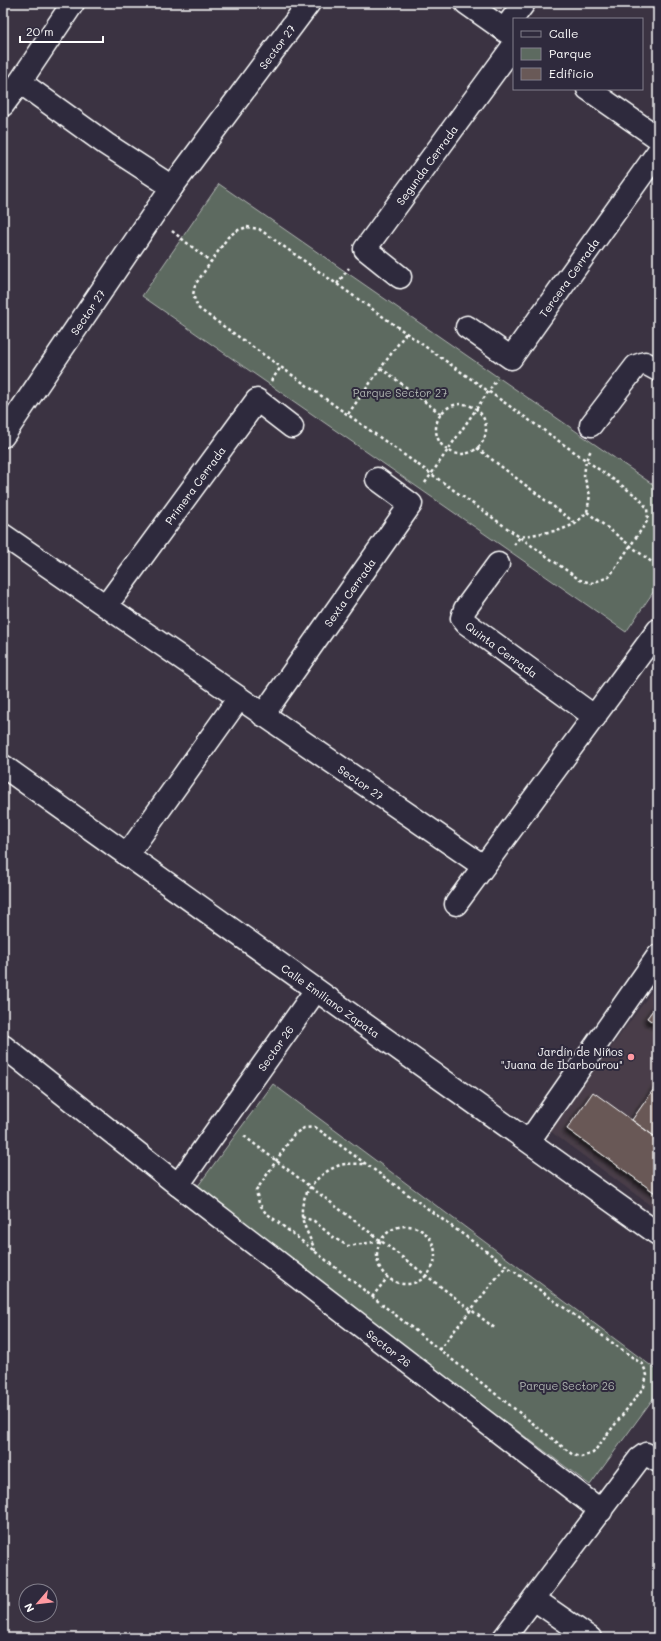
<svg xmlns="http://www.w3.org/2000/svg" width="661" height="1641" font-family="Mali,sans-serif">
  <style>
    .built { fill: #493e48 }
    .green { fill: #5d6a60; stroke: #aeb4b0 }
    .building { fill: #695957; stroke: #fff; filter: url(#shadow) }
    .lines { fill: none; stroke-linecap: round; stroke-linejoin: round }
    .minor-casing { stroke: #fff; stroke-width: 25 }
    .path { stroke: #fff; stroke-width: 2.5; stroke-dasharray: 3 3; stroke-linecap: butt }
    .minor { stroke: #2f2a3d; stroke-width: 22 }
    .poi-dot { fill: #ff9aa2; stroke: #2f2a3d; stroke-width: 1.5 }
    .labels { text-anchor: middle; dominant-baseline: central; stroke-width: 4; stroke-linejoin: round; paint-order: stroke }
    .street-label { font-size: 11px; fill: #fff; stroke: #2f2a3d }
    .park-label { font-size: 11px; fill: #aeb4b0; stroke: #2f2a3d }
    .poi-label { font-size: 11px; fill: #fff; stroke: #2f2a3d; text-anchor: end }
  </style>
  <defs>
    <filter id="shadow"><feDropShadow dx="-3.5" dy="3.5" stdDeviation="2" flood-color="#0009"/></filter>
  </defs>
  <rect width="100%" height="100%" fill="#3b3342"/>
  <filter id="ink" filterUnits="userSpaceOnUse"><feTurbulence type="fractalNoise" baseFrequency=".025" numOctaves="2"/><feDisplacementMap in="SourceGraphic" scale="8" xChannelSelector="R" yChannelSelector="G"/><feConvolveMatrix kernelMatrix="1 2 1 2 8 2 1 2 1" color-interpolation-filters="sRGB"/></filter>
  <g filter="url(#ink)">
    <path class="built" d="M658,983V1211L550,1131Z"/>
    <path class="green" d="M219,184L658,488V585L626,632L142,296Z
      M273,1084L658,1371V1392L590,1485L195,1190Z"/>
    <path class="building" d="M658,1003V1026L647,1018Z
      M658,1083V1139L632,1120Z
      M593,1092L658,1139V1195L567,1129Z"/>
    <g class="lines">
      <g class="minor-casing">
        <g id="minor">
          <path d="M466,3L514,37"/>
          <path d="M504,30L524,3"/>
          <path d="M20,82L106,144L172,187"/>
          <path d="M588,89L658,138"/>
          <path d="M3,105L20,82L73,3"/>
          <path id="s1" d="M400,277L365,249L514,45"/>
          <path id="s2" d="M467,327L511,358L658,152"/>
          <path d="M591,425L636,366L645,363L658,370"/>
          <path id="s3" d="M3,436L172,187L309,3"/>
          <path id="s4" d="M3,535L483,866"/>
          <path id="s5" d="M498,564L465,609L462,618L466,623L595,717"/>
          <path id="s6" d="M106,606L257,400L292,427"/>
          <path id="s7" d="M263,715L411,504L377,479"/>
          <path id="s8" d="M3,766L658,1234"/>
          <path d="M127,855L239,698"/>
          <path d="M456,904L658,630"/>
          <path id="s9" d="M3,1046L178,1185L601,1511"/>
          <path d="M529,1141L658,956"/>
          <path id="s10" d="M178,1185L316,990"/>
          <path d="M534,1599L590,1638"/>
          <path d="M504,1638L639,1459L646,1454L658,1461"/>
        </g>
      </g>
      <path class="path" d="M247,227L259,229L638,497L647,508L648,520L609,577L592,583L580,580L198,308L193,295L195,285L228,237L236,231Z
        M172,231L211,262
        M337,284L349,268
        M381,368L441,414
        M271,381L281,367
        M436 429a25 25 0 1 1 50 0a25 25 0 1 1-50 0Z
        M348,414L406,333
        M477,448L575,523
        M425,483L497,379
        M587,512L658,567
        M514,545L520,537L560,530L575,524L587,512L590,495L584,476L586,460L591,450
        M315,1127L643,1365L647,1375L644,1387L593,1453L581,1457L573,1455L265,1212L259,1203L256,1191L294,1134L304,1128Z
        M244,1136L496,1329
        M302,1217L314,1221L334,1238L348,1246L381,1241
        M377 1255a29 29 0 1 1 58 0a29 29 0 1 1-58 0Z
        M315,1251C312,1241 303,1226 302,1216C300,1193 318,1173 340,1165C347,1163 357,1164 365,1164
        M372,1297L388,1277
        M439,1350L506,1266"/>
      <use href="#minor" class="minor"/>
    </g>
  </g>
  <circle class="poi-dot" cx="631" cy="1057" r="4"/>
  <g class="labels">
    <g class="street-label">
      <text stroke="none"><textPath href="#s3" startOffset="476">Sector 27</textPath></text>
      <text stroke="none"><textPath href="#s1" startOffset="149">Segunda Cerrada</textPath></text>
      <text stroke="none"><textPath href="#s2" startOffset="153">Tercera Cerrada</textPath></text>
      <text stroke="none"><textPath href="#s3" startOffset="150">Sector 27</textPath></text>
      <text stroke="none"><textPath href="#s6" startOffset="150">Primera Cerrada</textPath></text>
      <text stroke="none"><textPath href="#s7" startOffset="150">Sexta Cerrada</textPath></text>
      <text stroke="none"><textPath href="#s5" startOffset="116">Quinta Cerrada</textPath></text>
      <text stroke="none"><textPath href="#s4" startOffset="435">Sector 27</textPath></text>
      <text stroke="none"><textPath href="#s8" startOffset="403">Calle Emiliano Zapata</textPath></text>
      <text stroke="none"><textPath href="#s10" startOffset="168">Sector 26</textPath></text>
      <text stroke="none"><textPath href="#s9" startOffset="490">Sector 26</textPath></text>
    </g>
    <g class="park-label">
      <text x="400" y="392">Parque Sector 27</text>
      <text x="567" y="1385">Parque Sector 26</text>
    </g>
    <g class="poi-label">
      <text x="623" y="1051">Jardín de Niños<tspan x="623" dy="13">"Juana de Ibarbourou"</tspan></text>
    </g>
  </g>
  <rect width="661" height="1641" fill="none" stroke="#2f2a3d" stroke-width="16"/>
  <rect x="8" y="8" width="645" height="1625" fill="none" stroke="#fff" stroke-width="1.5" filter="url(#ink)"/>
  <rect x="513" y="18" width="130" height="72" fill="#2f2a3d" stroke="#827f8b"/>
  <rect x="521" y="31" width="20" height="6" fill="#2f2a3d" stroke="#827f8b"/>
  <text x="549" y="38" font-size="12" fill="#ffffff">Calle</text>
  <rect x="521" y="48" width="20" height="12" fill="#5d6a60" stroke="#827f8b"/>
  <text x="549" y="58" font-size="12" fill="#ffffff">Parque</text>
  <rect x="521" y="68" width="20" height="12" fill="#695957" stroke="#827f8b"/>
  <text x="549" y="78" font-size="12" fill="#ffffff">Edificio</text>
  <g transform="translate(38 1603) rotate(242)"><circle r="19" fill="#2f2a3d" stroke="#827f8b"/>
  <path d="M0-3L7 15L0 10L-7 15Z" fill="#ff9aa2"/>
  <text y="-6" font-size="11" font-weight="bold" text-anchor="middle" fill="#ffffff">N</text>
  </g>
  <path d="M20 36v6h83v-6" fill="none" stroke="#ffffff" stroke-width="2"/>
  <text x="26" y="36" font-size="12" fill="#ffffff" stroke="#2f2a3d" stroke-width="3" paint-order="stroke">20 m</text>
</svg>
